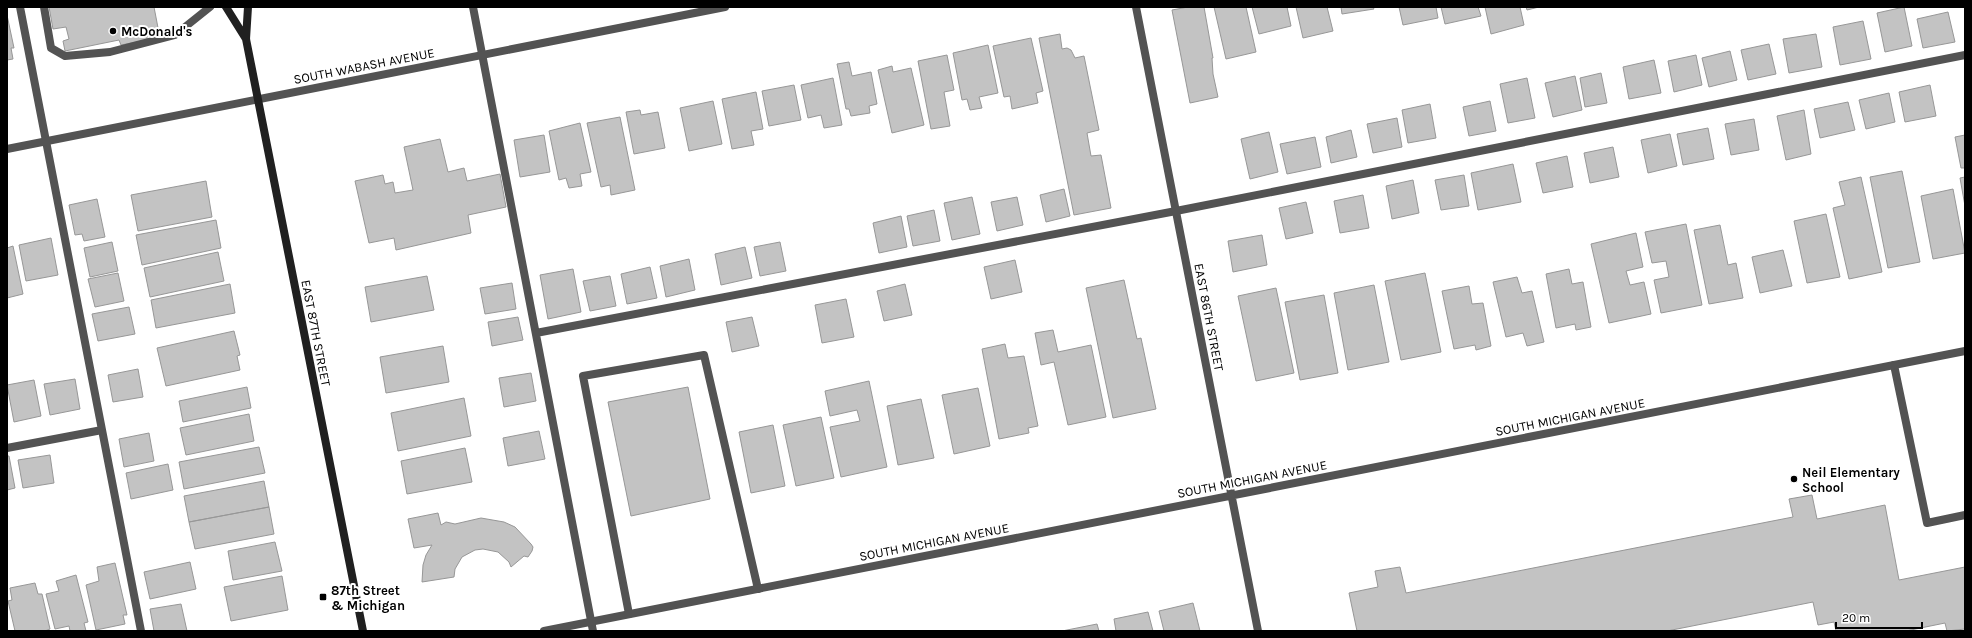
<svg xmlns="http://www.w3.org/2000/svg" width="1972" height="638" font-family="Karla,sans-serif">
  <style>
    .building { fill: #c3c3c3; stroke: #979797 }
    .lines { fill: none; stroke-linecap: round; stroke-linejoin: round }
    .lane { stroke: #535353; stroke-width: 8 }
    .street { stroke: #535353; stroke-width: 8 }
    .secondary { stroke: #202020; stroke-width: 8 }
    .poi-dot { fill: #000; stroke: #fff; stroke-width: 1.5 }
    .labels { text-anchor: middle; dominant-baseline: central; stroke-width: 4; stroke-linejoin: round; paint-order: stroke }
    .poi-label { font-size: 13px; font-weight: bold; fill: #000; stroke: #fff; text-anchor: start }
    .street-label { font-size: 13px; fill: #000; stroke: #fff }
  </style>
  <rect width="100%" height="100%" fill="#fff"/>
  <path class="building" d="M49,7H154L159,33L147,36V40L121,45L119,40L65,51L63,41L69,39L66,27L53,29Z
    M1188,7H1204L1213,58H1212L1213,74L1218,97L1190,103L1172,10Z
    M1214,7H1246L1256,52L1226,59Z
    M1252,7H1287L1291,26L1259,34Z
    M1296,7H1327L1333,31L1303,38Z
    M1341,7H1373L1374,9L1342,14Z
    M1399,7H1436L1438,18L1403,25Z
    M1441,7H1478L1481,16L1445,24Z
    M1485,7H1520L1524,25L1491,34Z
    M1526,7H1539L1527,10Z
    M1904,7L1912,46L1885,52L1877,13Z
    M1948,12L1955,42L1923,48L1917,19Z
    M7,15L14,48H11L13,59L7,60Z
    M1863,21L1871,59L1840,65L1833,27Z
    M1060,34L1062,49L1067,48L1071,50L1075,58L1084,56L1099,130L1087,133L1091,156L1101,155L1111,208L1074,215L1039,38Z
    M1816,34L1822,67L1789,73L1783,39Z
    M1031,38L1043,91L1036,93L1038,103L1012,109L1010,96L1004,97L993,46Z
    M1769,44L1776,74L1748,80L1741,50Z
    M988,45L998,93L979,97L982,108L970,110L967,99L962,100L953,53Z
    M1730,51L1737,80L1709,87L1702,58Z
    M947,55L954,90L944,92L950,126L931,129L918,61Z
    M1696,55L1702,85L1674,92L1668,61Z
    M1654,60L1661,93L1629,99L1623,67Z
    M849,62L852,76L871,72L877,104L869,106L870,113L851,116L849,109H846L837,64Z
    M892,66L893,72L911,68L924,125L892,133L878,70Z
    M1601,73L1607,103L1585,107L1580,78Z
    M1575,76L1582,110L1553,117L1545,83Z
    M833,78L842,125L824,128L821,115L808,118L801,85Z
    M1527,78L1535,118L1508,123L1500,84Z
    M794,85L801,120L769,126L762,91Z
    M1930,85L1936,116L1905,122L1899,92Z
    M756,92L763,129L751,131L754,145L732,149L722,99Z
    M1889,93L1895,122L1866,129L1859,100Z
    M713,101L722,144L689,151L680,108Z
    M1490,101L1496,131L1469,136L1463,107Z
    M1848,102L1855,130L1820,138L1814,109Z
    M1430,104L1436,138L1408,143L1402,110Z
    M640,110L641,115L658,112L665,148L634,154L626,112Z
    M1804,110L1811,154L1786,160L1777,116Z
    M620,117L635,190L611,195L610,185L601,187L587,123Z
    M1397,118L1402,147L1373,153L1367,124Z
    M1754,119L1759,150L1731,155L1725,124Z
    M580,123L591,172L580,174L582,186L569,188L566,178L559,180L549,131Z
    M1708,128L1714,159L1683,165L1677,134Z
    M1351,130L1357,157L1331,163L1326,137Z
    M1269,132L1278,172L1250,179L1241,139Z
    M1670,134L1677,166L1648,173L1641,140Z
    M544,135L550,172L520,177L514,140Z
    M1965,135V168H1961L1955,137Z
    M1315,137L1321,167L1287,174L1280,144Z
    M440,139L448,172L464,168L467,181L500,174L506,207L468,215L471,233L396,250L394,238L369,243L355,181L383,175L385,184L393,182L395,193L413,190L404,147Z
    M1613,147L1619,177L1590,183L1584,153Z
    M1567,156L1573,187L1543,193L1536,163Z
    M1513,164L1521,202L1478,210L1471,173Z
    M1902,171L1920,262L1888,268L1870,177Z
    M1464,175L1469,206L1441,210L1435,180Z
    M1861,177L1882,272L1849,279L1833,208L1845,205L1839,182Z
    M1965,177V206L1960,178Z
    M1413,180L1419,213L1392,219L1386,186Z
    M206,181L212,217L138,231L131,195Z
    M1064,189L1070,216L1046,222L1040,195Z
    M1953,189L1965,253L1933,259L1921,196Z
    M1363,195L1369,228L1340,233L1334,201Z
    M972,197L980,234L952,240L944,203Z
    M1017,197L1023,225L997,231L991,202Z
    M97,199L105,237L84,241L82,234L75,235L69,205Z
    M1306,202L1313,233L1286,239L1279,208Z
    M934,210L940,241L913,246L907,216Z
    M1826,214L1840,277L1807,283L1794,221Z
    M901,216L907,247L879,253L873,223Z
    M216,220L221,248L142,265L136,235Z
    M1686,224L1702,305L1661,313L1654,280L1669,277L1666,261L1652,263L1645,232Z
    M1720,225L1728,265L1736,263L1743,298L1709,304L1694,230Z
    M1636,233L1643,267L1626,271L1630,285L1644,282L1651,314L1609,323L1591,244Z
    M1262,235L1267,265L1233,272L1228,241Z
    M51,238L58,275L26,281L19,245Z
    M112,242L118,271L90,277L84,248Z
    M780,242L786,271L760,276L754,247Z
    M13,246L23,294L7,298V248Z
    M745,247L752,278L721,285L715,254Z
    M1783,250L1792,286L1760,293L1752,257Z
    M218,252L224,281L150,297L144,268Z
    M689,259L695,290L666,297L660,266Z
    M1015,260L1022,292L991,299L984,267Z
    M650,267L657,298L627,304L621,274Z
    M573,269L581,312L548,319L540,275Z
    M1569,269L1572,284L1583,282L1591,327L1576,330L1575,324L1556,328L1546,274Z
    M118,273L124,301L95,307L88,279Z
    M1425,273L1441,352L1401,360L1385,281Z
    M427,276L434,310L371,322L365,287Z
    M610,276L616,306L590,311L583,281Z
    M1517,277L1522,293L1532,291L1544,342L1527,346L1523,333L1506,337L1493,282Z
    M1124,280L1137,339L1141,338L1156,409L1113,418L1086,288Z
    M512,283L516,309L485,314L480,288Z
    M230,284L235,313L156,328L151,300Z
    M905,284L912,315L884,321L877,291Z
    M1374,285L1389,362L1348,370L1334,293Z
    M1469,286L1472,304L1483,303L1491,346L1476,350L1475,345L1454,349L1442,291Z
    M1276,288L1294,373L1256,381L1238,296Z
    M1324,295L1338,373L1300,380L1285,302Z
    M846,299L854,337L822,343L815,305Z
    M129,307L135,334L98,341L92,314Z
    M518,317L523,340L492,346L488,322Z
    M752,317L759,346L732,352L726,322Z
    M1053,330L1058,352L1091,345L1106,417L1068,425L1054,362L1041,365L1035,333Z
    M234,331L240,355L237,356L240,370L166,386L157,348Z
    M1005,344L1008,358L1024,356L1038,426L1028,428L1029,433L999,439L982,349Z
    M443,346L449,382L386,393L380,357Z
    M138,369L143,397L113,402L108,375Z
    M531,373L536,401L504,407L499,378Z
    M75,379L80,409L50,415L44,384Z
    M34,380L41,416L14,422L7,385Z
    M869,381L887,467L841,477L830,427L860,421L857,410L830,416L825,391Z
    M247,387L251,408L183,422L179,401Z
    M688,387L710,499L631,516L608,402Z
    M978,388L990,446L954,454L942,395Z
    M464,398L471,436L398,451L391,413Z
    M921,399L934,458L898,465L887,406Z
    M249,414L254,441L186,455L180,428Z
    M821,417L834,478L796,486L783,425Z
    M773,425L785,486L751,493L739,432Z
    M539,431L545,459L508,466L503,438Z
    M149,433L154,461L124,467L119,439Z
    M259,447L265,473L184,489L179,462Z
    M465,448L472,482L407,494L401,461Z
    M50,455L54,483L23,488L18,460Z
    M7,456H9L15,488L7,490Z
    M168,464L173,490L131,499L126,473Z
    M264,481L269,507L189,522L184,496Z
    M1812,495L1817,519L1885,505L1899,580L1965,567V629L1947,631L1945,623L1906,631H1836L1834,622L1818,625L1813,602L1667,631H1357L1349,593L1378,587L1375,571L1400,567L1406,593L1793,517L1789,499Z
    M269,507L274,534L195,549L189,522Z
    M438,513L441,525L446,522L455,524L481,518L504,522L515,527L531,544L533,547L532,551L528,557L524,556L511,567L509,562L498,552L483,549L475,550L462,557L455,569L454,577L422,582L423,565L426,555L432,545L414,548L408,519Z
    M275,542L282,571L233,580L228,551Z
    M190,562L196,589L150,599L144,572Z
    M115,563L127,615H123L125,624L96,630L86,585L99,581L97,567Z
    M76,575L88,622L84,623L86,631H70L69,626L55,629L46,594L59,591L56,581Z
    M282,576L288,610L231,621L224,587Z
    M35,583L38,594H42L50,629L45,631H15L8,601L12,600L10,588Z
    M1193,603L1200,631H1164L1159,611Z
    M181,604L187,631H154L150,609Z
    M1148,612L1153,631H1116L1114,619Z
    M1097,624L1099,631H1062Z"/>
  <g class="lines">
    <path class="lane" d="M20,7L141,631
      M44,7L51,48L65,56L110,52L175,35L210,7
      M473,7L593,631
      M536,333L1176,211L1965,55
      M1894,365L1927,523L1965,515
      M7,448L102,430
      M629,614L583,376L704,355L758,589"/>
    <path class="street" d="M1136,7L1258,631
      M7,149L725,7
      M544,631L1965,351"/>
    <path class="secondary" d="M226,7L246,39
      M248,7L246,39L363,631"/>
  </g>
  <g class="poi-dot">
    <circle cx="113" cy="31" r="4"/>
    <circle cx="1794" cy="479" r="4"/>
    <rect x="319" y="593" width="8" height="8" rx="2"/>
  </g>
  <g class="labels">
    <g class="poi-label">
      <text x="121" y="31">McDonald's</text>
      <text x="1802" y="472">Neil Elementary<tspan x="1802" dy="15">School</tspan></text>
      <text x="331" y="590">87th Street<tspan x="331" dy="15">&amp; Michigan</tspan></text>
    </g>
    <g class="street-label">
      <text transform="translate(364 66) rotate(-11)">SOUTH WABASH AVENUE</text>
      <text transform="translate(1209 317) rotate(79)">EAST 86TH STREET</text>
      <text transform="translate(316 333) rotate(79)">EAST 87TH STREET</text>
      <text transform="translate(1570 417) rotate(-11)">SOUTH MICHIGAN AVENUE</text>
      <text transform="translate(1252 479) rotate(-11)">SOUTH MICHIGAN AVENUE</text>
      <text transform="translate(934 542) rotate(-11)">SOUTH MICHIGAN AVENUE</text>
    </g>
  </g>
  <rect width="1972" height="638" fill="none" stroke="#000000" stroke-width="16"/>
  <path d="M1836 622v6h86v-6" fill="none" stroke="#000000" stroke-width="2"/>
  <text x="1842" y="622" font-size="12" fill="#000000" stroke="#ffffff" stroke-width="3" paint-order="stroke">20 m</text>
</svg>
